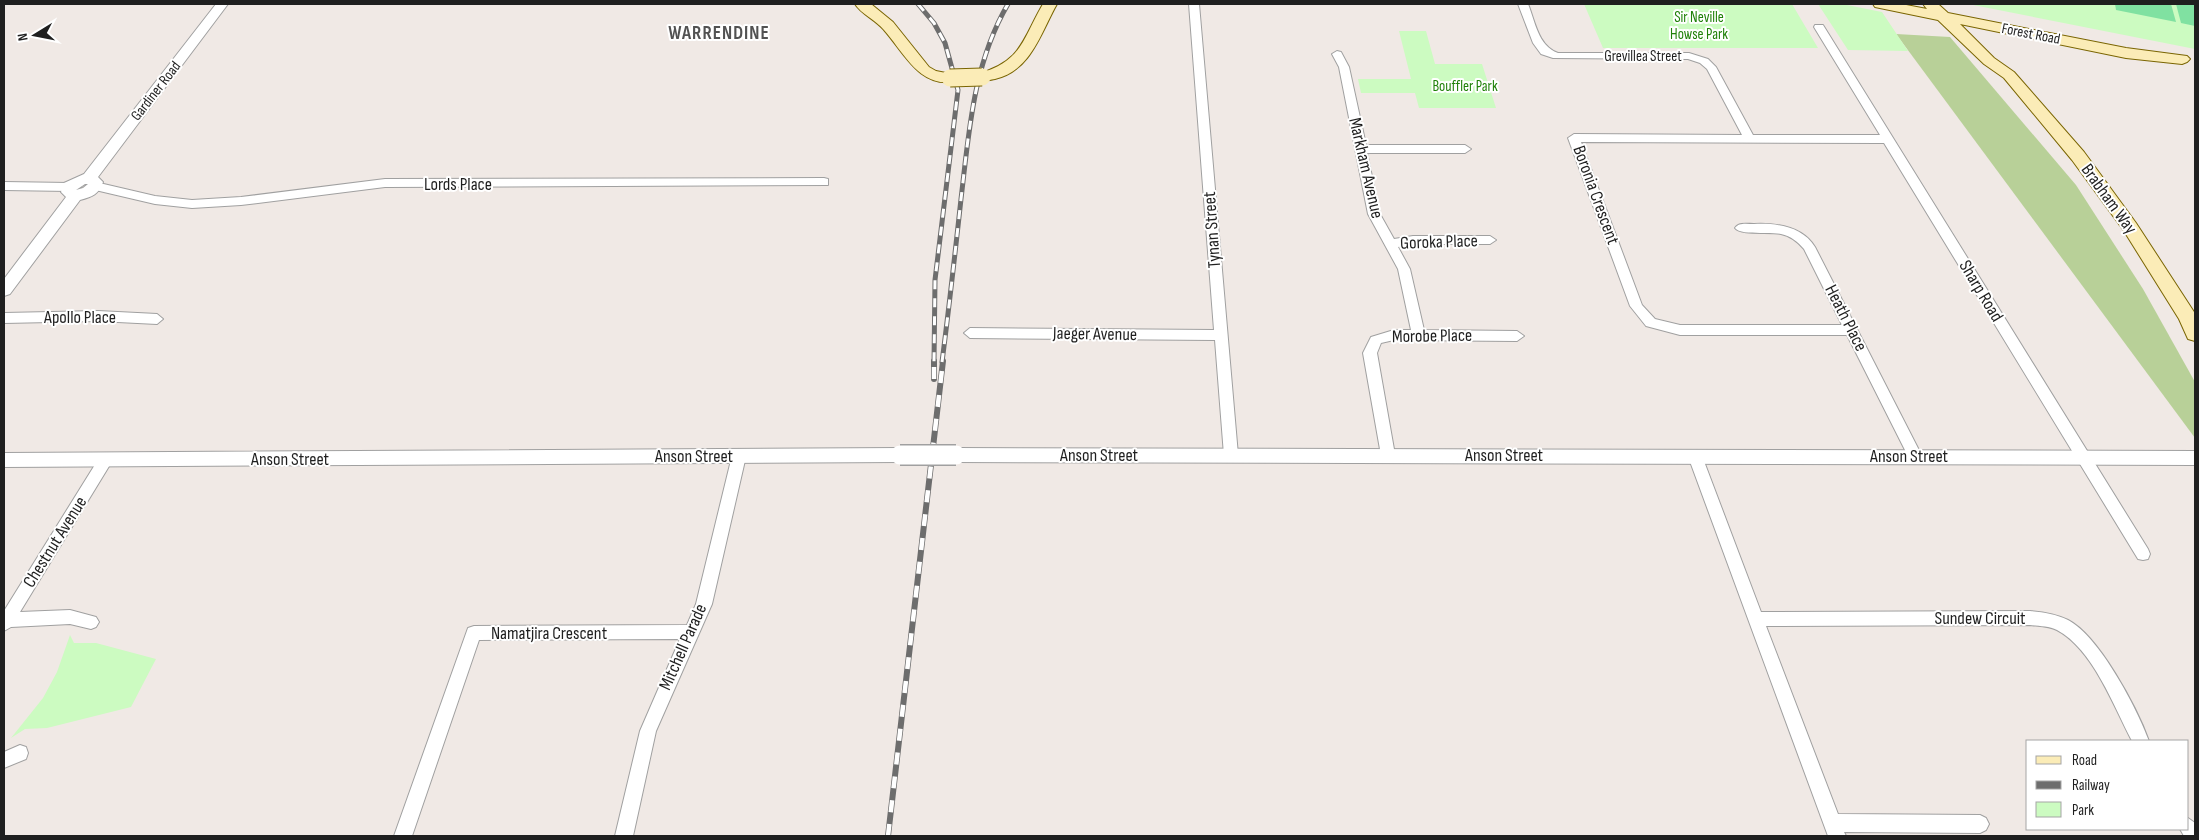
<svg xmlns="http://www.w3.org/2000/svg" width="2199" height="840" font-family="'Sofia Sans Condensed',sans-serif">
  <style>
    .forest { fill: #b8d098 }
    .park { fill: #ccfbc1 }
    .pitch { fill: #80e1a1 }
    .lines { fill: none; stroke-linecap: round; stroke-linejoin: round }
    .minor-casing { stroke: #a0a0a0; stroke-width: 2 }
    .tertiary-casing { stroke: #a0a0a0; stroke-width: 2 }
    .secondary-casing { stroke: #7a6502; stroke-width: 2 }
    .minor { fill: #fff; fill-rule: evenodd }
    .tertiary { fill: #fff; fill-rule: evenodd }
    .secondary { fill: #fbecb7; fill-rule: evenodd }
    .rail-far1-casing { stroke: #6d6d6d; stroke-width: 5 }
    .rail-casing { stroke: #6d6d6d; stroke-width: 6 }
    .rail-far1 { stroke: #fff; stroke-width: 3; stroke-dasharray: 9; stroke-linecap: butt }
    .rail { stroke: #fff; stroke-width: 4.5; stroke-dasharray: 12; stroke-linecap: butt }
    .tertiary-bridge-casing { stroke: #a0a0a0; stroke-width: 22; stroke-linecap: butt }
    .secondary-bridge-casing { stroke: #7a6502; stroke-width: 19; stroke-linecap: butt }
    .tertiary-bridge { stroke: #fff; stroke-width: 19 }
    .secondary-bridge { stroke: #fbecb7; stroke-width: 17 }
    .labels { text-anchor: middle; dominant-baseline: central; stroke-width: 4; stroke-linejoin: round; paint-order: stroke }
    .far-park-label { font-size: 15px; fill: #208109; stroke: #fff }
    .far-street-label { font-size: 15px; fill: #1f1f1f; stroke: #fff }
    .street-label { font-size: 18px; fill: #1f1f1f; stroke: #fff }
    .far-district-label { font-size: 19px; font-weight: bold; letter-spacing: 1px; fill: #525252; stroke: #fff }
  </style>
  <rect width="100%" height="100%" fill="#f0e9e5"/>
  <path class="forest" d="M1896,34L1950,37L2076,185L2143,289L2195,382V438Z"/>
  <path class="park" d="M1584,4H1792L1818,48H1603Z
    M1818,4H1842L1882,12L1908,51L1848,50Z
    M1968,4H2195V49Z
    M1399,31H1426L1435,64H1482L1496,108H1419L1415,93H1361L1358,79H1411Z
    M70,635L74,643H96L156,659L131,707L47,728L25,729L11,738L43,698L57,672Z"/>
  <path class="pitch" d="M2115,4H2171L2176,22L2116,10Z
    M2176,4L2195,5V26L2181,23Z"/>
  <g class="lines">
    <g class="minor-casing">
      <path id="minor" d="M1189,4H1199L1238,455L1236,459H1226L1224,455L1215,340L970,338L964,333L970,328L1214,330Z
        M1518,4H1528C1535,21 1538,46 1558,53H1689L1708,59L1716,67L1753,135H1880L1814,27L1815,25H1823L2148,549L2150,554L2148,559L2143,560L2138,559L1884,143L1581,142L1642,305L1655,319L1680,325H1842L1804,249C1798,242 1791,236 1781,234C1770,231 1741,236 1735,228C1739,222 1747,224 1754,224C1776,223 1802,226 1815,247L1922,456L1920,460H1910L1847,335H1680L1646,326L1630,306L1568,138L1574,134L1742,135L1707,69L1700,63L1688,59L1553,58L1541,54L1533,43Z
        M1337,51L1341,52L1349,67L1366,145H1465L1471,149L1465,153H1367L1380,214L1394,239L1413,236H1490L1496,240L1490,244H1413L1398,247L1410,269L1424,330L1517,331L1524,336L1517,341L1394,340L1381,343L1377,353L1395,455L1393,459H1383L1381,455L1363,353L1371,337L1394,330H1411L1398,269L1368,214L1339,67L1332,54Z
        M824,178L828,179V185L385,187L241,205L192,208L155,204L91,189L89,186L95,182L155,196L192,200L241,197L385,179Z
        M4,182L69,183L75,187L69,191L4,190Z
        M98,311L157,314L163,319L157,324L98,321L4,323V313Z
        M739,450L744,452L746,456L712,604L656,731L633,836H615L640,731L680,639L479,640L412,836H394L468,628L474,626L687,625L696,604L732,456L734,452Z
        M1695,450L1700,452L1702,456L1761,612L2030,611C2043,612 2056,614 2068,620C2099,636 2137,708 2149,741H2132C2114,707 2093,649 2057,630C2049,626 2039,626 2030,625L1766,626L1838,814L1980,815L1986,818L1989,824L1986,830L1980,833L1844,832L1846,836H1828L1688,456L1690,452Z
        M106,453L111,455L113,459L111,463L20,612L70,610L96,617L99,622L96,627L91,629L70,624L11,627L4,631V611L101,455Z
        M20,745L26,747L28,753L26,759L4,768V752Z
        M2188,818L2195,823V836H2184L2180,829H2188Z"/>
    </g>
    <g class="tertiary-casing">
      <path id="tertiary" d="M216,4H228L98,177L103,182C99,194 92,197 80,200L10,294L4,296V279L66,197L61,192L64,183L84,174ZM85,184H88L83,188L76,190Z
        M900,448L906,450L909,455L906,460L900,462L4,467V453Z
        M956,448L2195,451V465L956,462L950,460L947,455L950,450Z"/>
    </g>
    <g class="secondary-casing">
      <path id="secondary" d="M855,4H871L893,22L929,67L936,71L956,75L958,78L956,81C920,90 903,51 884,30C876,20 861,14 855,4Z
        M1043,4H1057C1041,32 1031,71 995,79C989,80 983,82 977,80L974,77L977,74C1022,62 1022,40 1043,4Z
        M1873,4H1901L1927,9L1923,4H1938L1948,13L2126,48L2187,56L2190,59L2187,62L2182,64L2126,58L1960,24L1994,58L2014,72L2084,152L2136,223L2194,312L2195,341L2188,339L2179,319L2124,231L2072,160L2004,78L1984,64L1938,20L1875,7Z"/>
    </g>
    <use href="#minor" class="minor"/>
    <use href="#tertiary" class="tertiary"/>
    <use href="#secondary" class="secondary"/>
    <g class="rail-far1-casing">
      <path id="rail-far1" d="M918,4L934,23L945,43L958,90L935,280L934,362
        M942,362C949,308 955,254 961,199C969,132 973,64 1008,4"/>
    </g>
    <g class="rail-casing">
      <path id="rail" d="M934,379V361
        M888,836L943,361"/>
    </g>
    <use href="#rail-far1" class="rail-far1"/>
    <use href="#rail" class="rail"/>
    <g class="tertiary-bridge-casing">
      <path id="tertiary-bridge" d="M900,455H956"/>
    </g>
    <g class="secondary-bridge-casing">
      <path id="secondary-bridge" d="M950,78L982,77"/>
    </g>
    <use href="#tertiary-bridge" class="tertiary-bridge"/>
    <use href="#secondary-bridge" class="secondary-bridge"/>
  </g>
  <g class="labels">
    <g class="far-park-label">
      <text x="1699" y="17">Sir Neville<tspan x="1699" dy="17">Howse Park</tspan></text>
      <text x="1465" y="86">Bouffler Park</text>
    </g>
    <g class="far-street-label">
      <text transform="translate(2031 34) rotate(11)">Forest Road</text>
      <text x="1643" y="56">Grevillea Street</text>
      <text transform="translate(156 91) rotate(-52)">Gardiner Road</text>
    </g>
    <g class="street-label">
      <text transform="translate(1366 168) rotate(77)">Markham Avenue</text>
      <text x="458" y="184">Lords Place</text>
      <text transform="translate(1596 195) rotate(70)">Boronia Crescent</text>
      <text transform="translate(2109 199) rotate(54)">Brabham Way</text>
      <text transform="translate(1212 230) rotate(-94)">Tynan Street</text>
      <text transform="translate(1439 242) rotate(-2)">Goroka Place</text>
      <text transform="translate(1981 291) rotate(59)">Sharp Road</text>
      <text x="80" y="317">Apollo Place</text>
      <text transform="translate(1846 318) rotate(63)">Heath Place</text>
      <text transform="translate(1095 334) rotate(1)">Jaeger Avenue</text>
      <text transform="translate(1432 336) rotate(-1)">Morobe Place</text>
      <text x="1099" y="455">Anson Street</text>
      <text x="1504" y="455">Anson Street</text>
      <text x="694" y="456">Anson Street</text>
      <text x="1909" y="456">Anson Street</text>
      <text x="290" y="459">Anson Street</text>
      <text transform="translate(55 542) rotate(-58)">Chestnut Avenue</text>
      <text x="1980" y="618">Sundew Circuit</text>
      <text x="549" y="633">Namatjira Crescent</text>
      <text transform="translate(683 647) rotate(-66)">Mitchell Parade</text>
    </g>
    <g class="far-district-label">
      <text x="719" y="33">WARRENDINE</text>
    </g>
  </g>
  <rect width="2199" height="840" fill="none" stroke="#1f1f1f" stroke-width="10"/>
  <rect x="2026" y="740" width="162" height="90" fill="#ffffff" stroke="#a5a5a5"/>
  <rect x="2036" y="756" width="25" height="8" fill="#fbecb7" stroke="#a5a5a5"/>
  <text x="2072" y="765" font-size="15" fill="#1f1f1f">Road</text>
  <rect x="2036" y="781" width="25" height="8" fill="#6d6d6d" stroke="#a5a5a5"/>
  <text x="2072" y="790" font-size="15" fill="#1f1f1f">Railway</text>
  <rect x="2036" y="802" width="25" height="15" fill="#ccfbc1" stroke="#a5a5a5"/>
  <text x="2072" y="815" font-size="15" fill="#1f1f1f">Park</text>
  <g transform="translate(35 35) rotate(260)" stroke="#ffffff" stroke-width="4" paint-order="stroke">
  <path d="M0-4L9 19L0 12L-9 19Z" fill="#1f1f1f"/>
  <text y="-8" font-size="14" font-weight="bold" text-anchor="middle" fill="#1f1f1f">N</text>
  </g>
</svg>
